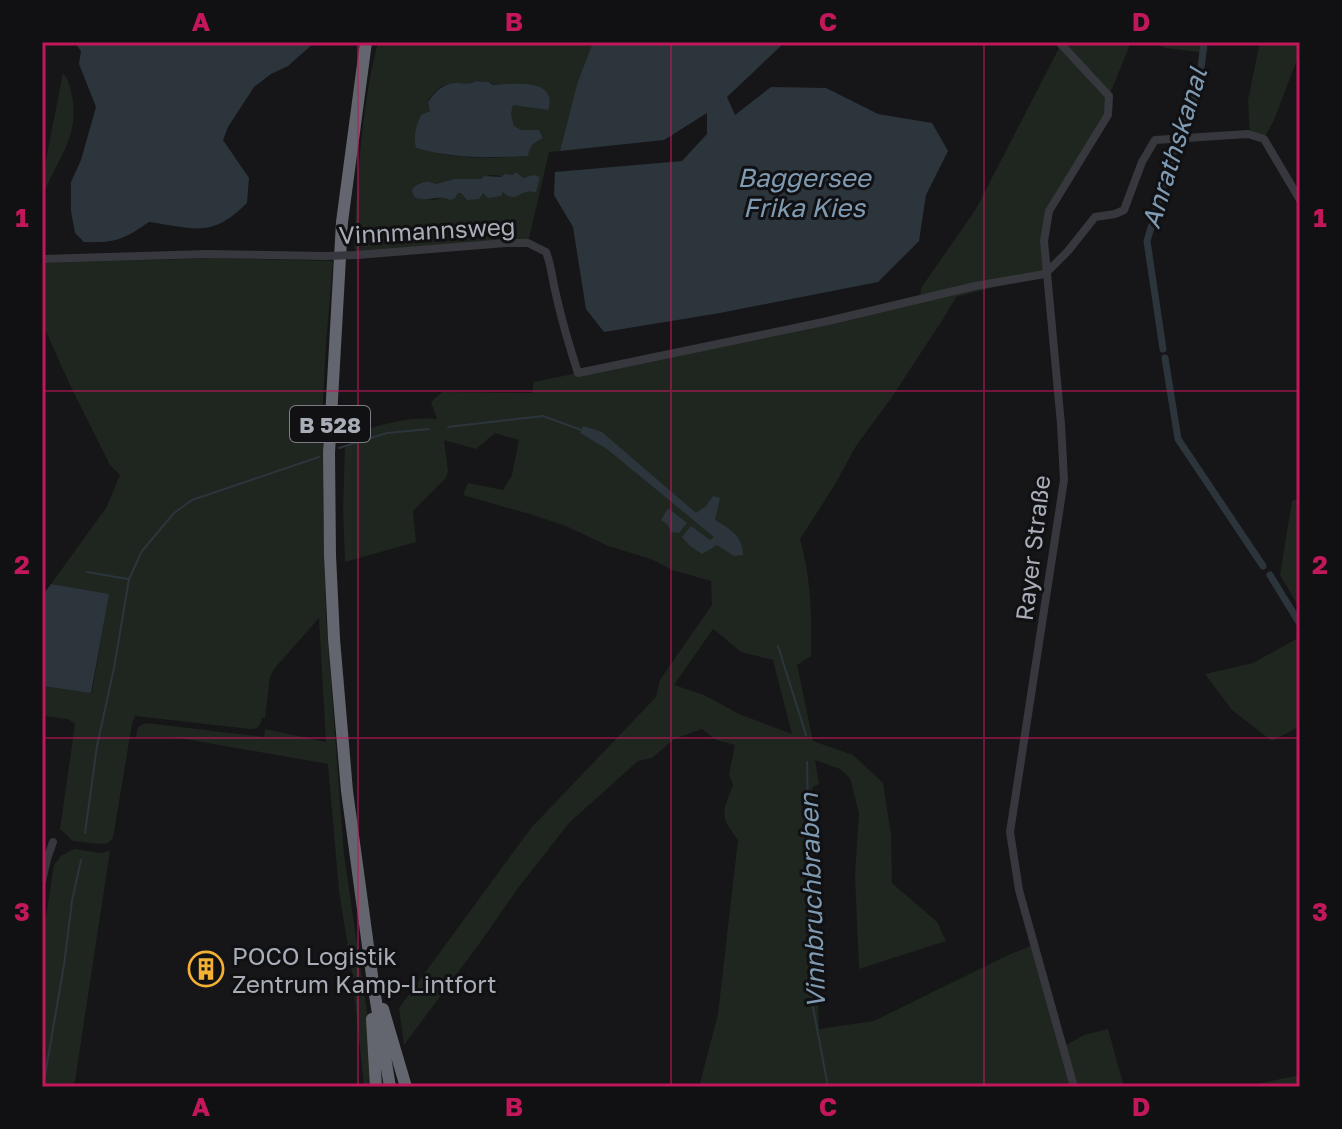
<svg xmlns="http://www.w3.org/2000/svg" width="1342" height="1129" font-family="'Golos Text',sans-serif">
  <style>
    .green { fill: #1e261f; fill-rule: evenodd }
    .water { fill: #2c353c }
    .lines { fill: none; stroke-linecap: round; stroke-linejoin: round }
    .stream { stroke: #2c353c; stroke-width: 2 }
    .canal { stroke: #2c353c; stroke-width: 7 }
    .minor { stroke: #37383d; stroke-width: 8 }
    .highway { stroke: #63666e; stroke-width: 12 }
    .minor-bridge { stroke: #37383d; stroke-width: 8 }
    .grid { fill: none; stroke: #c2185b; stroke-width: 2; stroke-opacity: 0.55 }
    .labels { text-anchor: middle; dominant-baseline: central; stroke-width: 6; stroke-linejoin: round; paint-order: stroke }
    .shield { fill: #111113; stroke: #7b7e86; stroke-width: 2 }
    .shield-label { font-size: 22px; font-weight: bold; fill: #a8adb8 }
    .street-label { font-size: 24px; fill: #a8adb8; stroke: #111113 }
    .poi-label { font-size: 24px; fill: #a8adb8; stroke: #111113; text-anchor: start }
    .water-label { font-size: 26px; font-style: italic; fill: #7f9bb3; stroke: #111113 }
    .neatline { fill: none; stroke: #c2185b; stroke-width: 3 }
    .grid-label { font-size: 26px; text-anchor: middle; font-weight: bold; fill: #c2185b }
  </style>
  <rect width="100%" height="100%" fill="#161618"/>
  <path class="green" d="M378,42H593L577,84L560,151L549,152L528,243L357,255L354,245C358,178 361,108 378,42ZM476,81L489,82L548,110L513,104L511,114L514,126L522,130H539L543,138L533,143L522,157C511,156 500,158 489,158C465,158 439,155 416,148L430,111L428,101C447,73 454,90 476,81ZM493,175L523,178L533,175L539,181L536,189L528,191L458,193L455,198L445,197L434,200L414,197V193L419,183L431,182L436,184L454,179H481L484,176Z
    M1059,42H1131L1109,96L1108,115L1049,211L1045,274L956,297L943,319L892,397L856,446L834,486L800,539C811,579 812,615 811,656L797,665L813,741L853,755L883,783L891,834L892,883L937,922L946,941L859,969L855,875L859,813L850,778L840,769L815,760L819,784L812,788L819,1029L874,1021L1004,957L1037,943L1066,1045L1084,1035L1108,1029L1124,1087H699L718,1014L738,840C719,815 722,814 733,785L729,774L735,745L716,740L702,729L674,739L652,758L638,761L569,823L518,888L482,940L404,1045L399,1008L531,828L656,697L660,680L712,605L711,581L672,570L651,559L608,546L566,526L533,515L463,495L468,483L503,490L512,475L519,440L495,433L476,449L444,440L448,471L446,478L413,511L416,542L345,562L343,511L345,447L369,439L368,429C391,422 412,417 437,419L431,402L442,392L532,393L534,382L919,303L921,288L976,209L1060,46ZM713,629L741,652L773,660L792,734L739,714L704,695L674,685Z
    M1150,42H1208L1207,53L1166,48Z
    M1260,42H1300V52L1274,120L1263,141L1250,137L1248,100Z
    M63,73C69,80 70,87 72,96C80,140 55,160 42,199V180Z
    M217,258L333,261L326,345L323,400V503L326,615L344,855L368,1019L372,1087H364L352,972L339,891L328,764L174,737H136L138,727L146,723L264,737L265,729L326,742L319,618L274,669L270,677L265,718H262C261,725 258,730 250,729L135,716L132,724L113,838L108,843L102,844L73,841L60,829L75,724L68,719L42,716V686L92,693L108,595L51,584L106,508L120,475L110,465L70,385L42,323V263Z
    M1300,498V609L1280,575L1292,501Z
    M1300,637V726L1272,741L1232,710L1205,674L1253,663Z
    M74,849L101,853L110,851L74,1087H42V942L54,865L61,856Z
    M1300,1074V1087H1243L1295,1076Z"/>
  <path class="water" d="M74,42H315L288,66L271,74L254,87L228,127L223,140L249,178L247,203C211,239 194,228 149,222C123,240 115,243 84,242L75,233L71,211V182L81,160L96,107L79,64L81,51Z
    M593,42H785L727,97L735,115L771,87L826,88L878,114L932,123L948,151L926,195L919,241L878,282L720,313L604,332L586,309L573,227L554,195L555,172L682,161L707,134V113L664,140L560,151L577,84Z
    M476,81L489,82L493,85C512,84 559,77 548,110L513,105L511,114L514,126L522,130H539L543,138C533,143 530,145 528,156C490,158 453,159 416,148C413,135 416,127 421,115L430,111L428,102C435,92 443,83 456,83C464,83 468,85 476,81Z
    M516,172L523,178L533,175L540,177L536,192C533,192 529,191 526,192C515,195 515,202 503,192L501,196L488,198L483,193L479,199L467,200L461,193H458L455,198L450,200C439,194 426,203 414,197L412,190C417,182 428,180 436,184L454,179H481L484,176L501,177L505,174L513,175Z
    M583,426L602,432L696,513L706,506L713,496L720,498L715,520C730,529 743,536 743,555L734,556L717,545L702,554L690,546L682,537L691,526L710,540L714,537L607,449L580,433Z
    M668,508L687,523L679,533L671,532L668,525L661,520Z
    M51,584L109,594L91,693L42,686V596Z"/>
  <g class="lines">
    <path class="stream" d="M448,427L543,416L581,430
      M339,448L387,433L429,429
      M87,572L128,579
      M778,646L806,735
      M807,762L812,1002L828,1087
      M85,833L97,746L114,668L129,579L142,551L174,513L192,500L319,457
      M43,1087L64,965L72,901L81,860"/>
    <path class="canal" d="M1163,349L1147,241L1180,131L1194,100L1200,77L1204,42
      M1165,358L1178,439L1263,566
      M1270,575L1300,624"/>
    <path class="minor" d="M1059,42L1109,96L1108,115L1049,211L1044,241L1061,424L1064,480L1010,832L1019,890L1074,1087
      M357,255L506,243H528L546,252C551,264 552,277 555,290C561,318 569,345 578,373L828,321L975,286L1045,274
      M42,259L207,254L325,256
      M1045,274L1068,251L1095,217L1115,214L1124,210L1142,162L1155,140L1248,134L1264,139L1300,200
      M42,881L47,859L53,842"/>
    <path class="highway" d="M366,42L342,222L329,453L330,555L334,639L347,791L373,983L390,1087
      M383,1009L406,1087
      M372,1019L376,1087"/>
    <path class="minor-bridge" d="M325,256L357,255"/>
  </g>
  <path class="grid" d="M358,42V1087M671,42V1087M984,42V1087M42,391H1300M42,738H1300"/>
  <defs>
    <g id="building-ring" transform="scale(1.8)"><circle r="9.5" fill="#111113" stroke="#f2b134" stroke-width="1.5"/><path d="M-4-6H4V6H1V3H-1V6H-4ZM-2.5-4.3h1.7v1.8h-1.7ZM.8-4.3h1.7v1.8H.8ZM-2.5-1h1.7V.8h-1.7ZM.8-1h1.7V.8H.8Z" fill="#f2b134"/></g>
  </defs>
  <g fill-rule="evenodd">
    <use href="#building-ring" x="206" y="969"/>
  </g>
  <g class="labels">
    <rect class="shield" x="290" y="406" width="80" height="36" rx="6"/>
    <g class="shield-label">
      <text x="330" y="424">B 528</text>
    </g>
    <g class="street-label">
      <text transform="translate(427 230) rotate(-3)">Vinnmannsweg</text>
      <text transform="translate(1032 548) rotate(-83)">Rayer Straße</text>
    </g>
    <g class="poi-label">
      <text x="232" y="955">POCO Logistik<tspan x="232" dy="28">Zentrum Kamp-Lintfort</tspan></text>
    </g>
    <g class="water-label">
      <text transform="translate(1174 148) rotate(-73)">Anrathskanal</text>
      <text x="804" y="177">Baggersee<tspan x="804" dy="30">Frika Kies</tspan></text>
      <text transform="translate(812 901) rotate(-92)">Vinnbruchbraben</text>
    </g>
  </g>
  <rect width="1342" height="1129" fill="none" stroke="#111113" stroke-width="88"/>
  <rect x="44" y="44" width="1254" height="1041" class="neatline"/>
  <g class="grid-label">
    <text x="201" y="31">A</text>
    <text x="514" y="31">B</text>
    <text x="828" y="31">C</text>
    <text x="1141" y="31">D</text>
    <text x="22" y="227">1</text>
    <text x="1320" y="227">1</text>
    <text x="22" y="574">2</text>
    <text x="1320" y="574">2</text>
    <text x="22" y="921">3</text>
    <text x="1320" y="921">3</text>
    <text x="201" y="1116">A</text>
    <text x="514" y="1116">B</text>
    <text x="828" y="1116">C</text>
    <text x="1141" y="1116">D</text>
  </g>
</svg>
